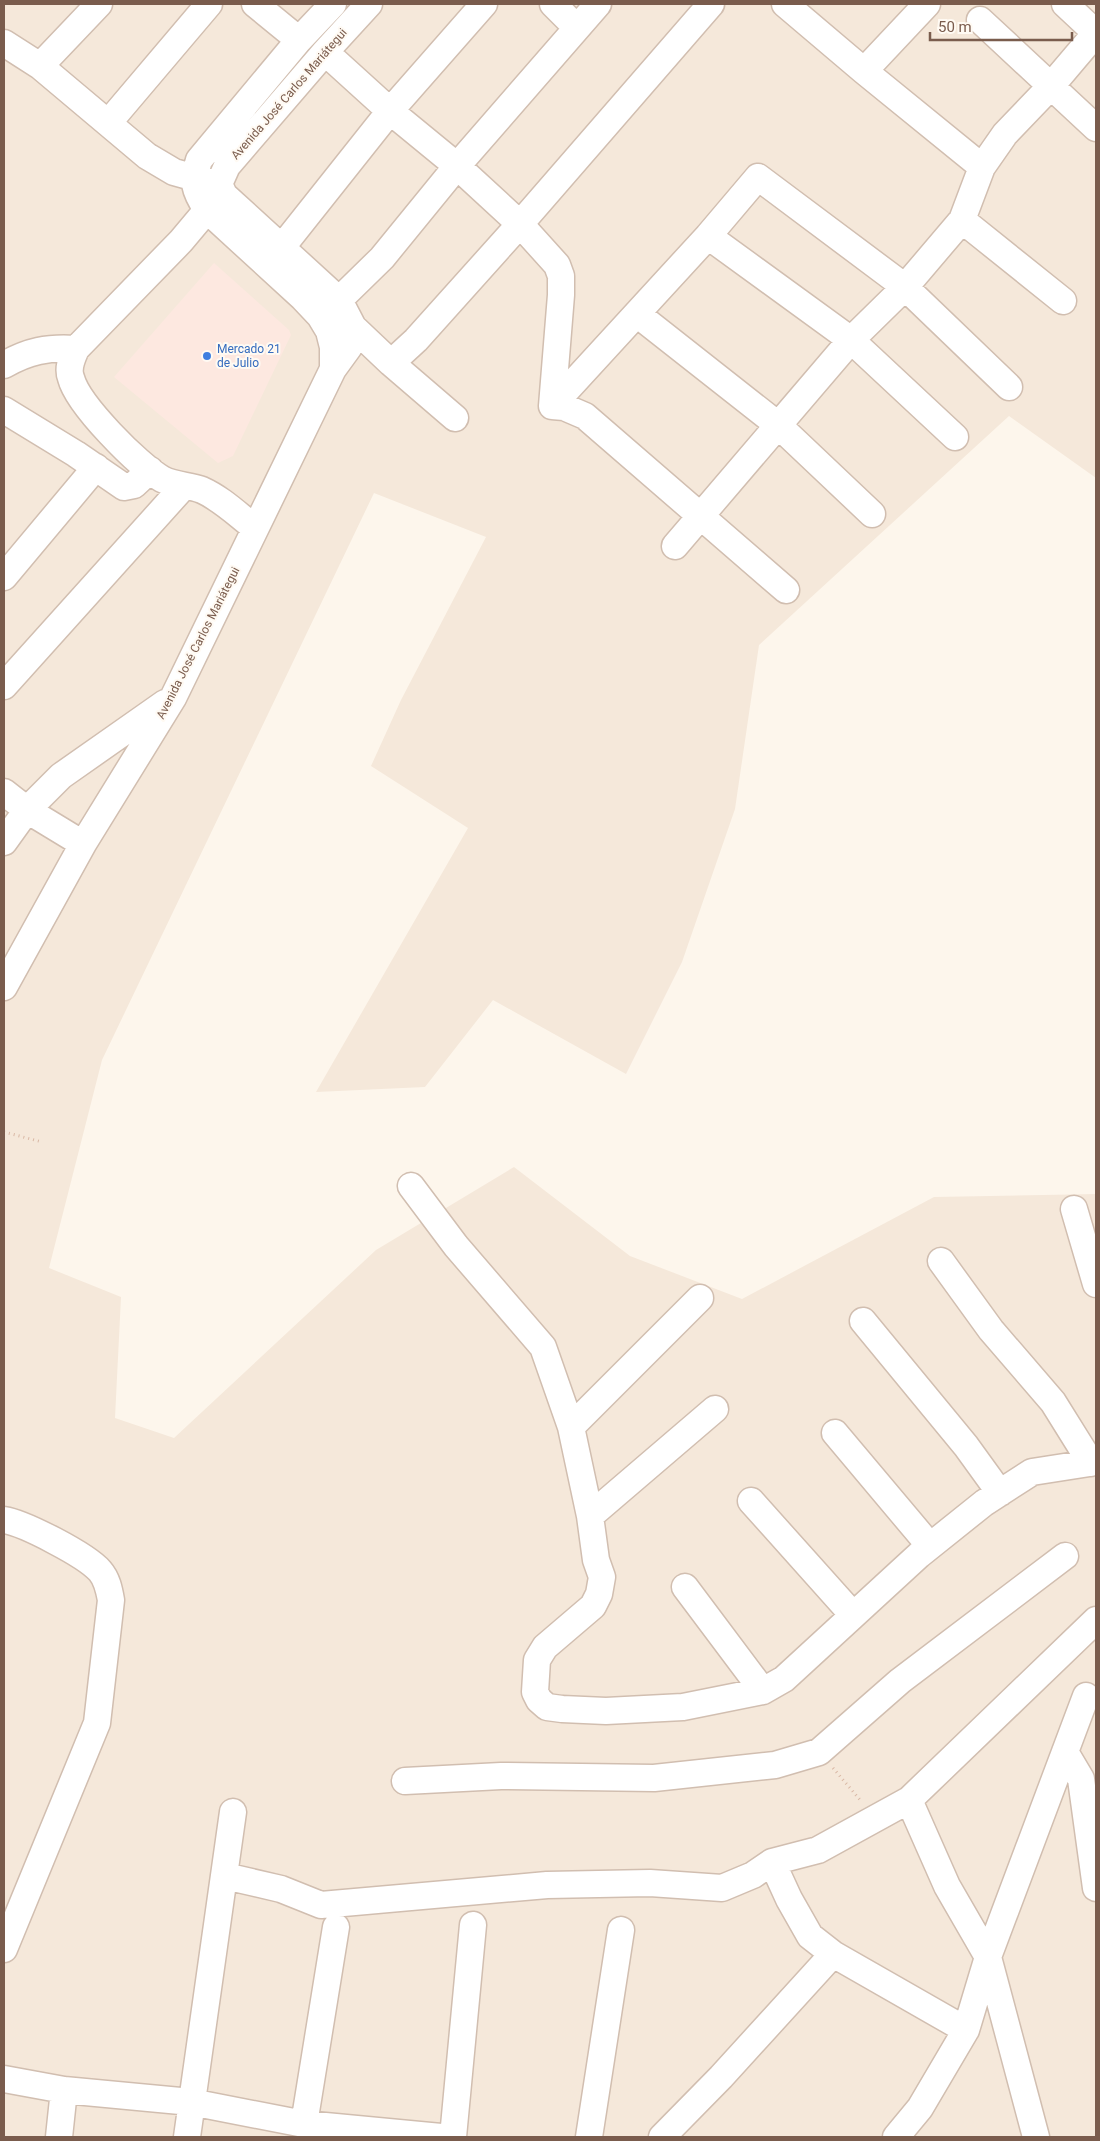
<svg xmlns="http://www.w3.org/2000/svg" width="1100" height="2141" font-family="Roboto,sans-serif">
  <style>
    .residential { fill: #f5e8da }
    .commercial { fill: #fde8e0 }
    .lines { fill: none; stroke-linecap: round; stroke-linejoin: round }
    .minor-casing { stroke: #d1beb0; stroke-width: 29 }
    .path { stroke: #d9b8a5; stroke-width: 3; stroke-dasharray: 1 4; stroke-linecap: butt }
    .minor { stroke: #fff; stroke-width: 26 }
    .shop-dot { fill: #3f7fe0; stroke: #fffaf3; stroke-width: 2 }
    .labels { text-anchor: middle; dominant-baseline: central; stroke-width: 4; stroke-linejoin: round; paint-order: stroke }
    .street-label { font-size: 12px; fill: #7a5c4d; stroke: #fffaf3 }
    .shop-label { font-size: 12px; fill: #366cbe; stroke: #fffaf3; text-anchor: start }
  </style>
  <rect width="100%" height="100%" fill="#fdf6ec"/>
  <path class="residential" d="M4,4H1096V478L1009,416L759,645L735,809L682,962L626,1074L493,1000L425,1087L316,1092L468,828L371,766L401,700L486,537L374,493L102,1060L49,1268L121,1297L115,1418L174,1438L376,1250L514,1167L630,1256L742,1299L934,1197L1096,1194V2137H4Z"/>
  <path class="commercial" d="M214,263L289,330L291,335L233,456L218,463L114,377Z"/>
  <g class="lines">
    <g class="minor-casing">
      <path id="minor" d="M255,4L299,40
        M333,4L299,40L199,160C192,183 194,190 207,210L303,298L320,316L329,331L333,347V369
        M553,4L577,28
        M785,4L864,71L982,167
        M1065,4L1096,33
        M980,20L1096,128
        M4,43L40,66L147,156L174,172L210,182
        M325,52L390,111L457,166L520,224L557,265L561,276V295L552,406L564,407L585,416L786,590
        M40,66L99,4
        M864,71L927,4
        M109,122L209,4
        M962,220L1063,301
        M708,236L851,340L955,437
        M282,247L390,111L484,4
        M339,300L382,258L457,166L598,4
        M637,314L778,425L872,514
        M353,327L391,363L455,418
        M76,349C72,358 67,368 71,378C78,405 138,465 162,479C175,486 190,485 202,490C222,499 238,515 255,528
        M391,363L416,340L520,224L711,4
        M4,365C28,351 48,347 76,349L181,241L207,210L219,199
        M552,406L708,236L758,177L905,287L1009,387
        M4,410L76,454L124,487L134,485L150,470
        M675,546L851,340L905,287L962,220L982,167L1005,134L1051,86L1096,33
        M4,577L96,467
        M4,686L183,487
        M4,792L27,810L83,844
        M4,842L27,810L61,776L165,703
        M4,987L83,844L173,698L333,369L349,347L353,327L339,300L224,195L219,184L227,166L325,52L369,4
        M411,1186L456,1246L543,1347L571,1427L590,1516L596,1560L602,1577L599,1594L593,1606L545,1647L537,1660L535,1692L539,1700L547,1707L562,1709L606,1711L683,1707L763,1691L784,1679L919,1555L984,1503L1032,1472L1096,1462
        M1074,1209L1096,1284
        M941,1261L991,1330L1053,1402L1091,1463
        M863,1321L966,1446L1000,1493
        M571,1427L700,1298
        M835,1433L930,1546
        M751,1501L853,1615
        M590,1516L715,1409
        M4,1520C24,1523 86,1555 100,1571C107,1579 109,1589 111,1600L97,1723L4,1949
        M685,1587L763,1691
        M1065,1752L1081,1779L1096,1888
        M405,1781L501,1776L654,1778L775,1765L819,1752L900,1681L1065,1556
        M909,1800L947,1886L988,1957L1036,2137
        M772,1862L789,1899L810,1936L833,1954L966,2030
        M225,1876L281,1889L321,1905L547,1885L650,1883L722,1888L753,1875L772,1862L818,1850L909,1800L1096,1620
        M4,2079L64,2090L191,2102L304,2124L441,2137
        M304,2124L336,1927
        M59,2137L64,2090
        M187,2137L233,1812
        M453,2137L473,1925
        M589,2137L621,1930
        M662,2137L721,2077L833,1954
        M896,2137L920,2108L966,2030L988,1957L1086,1696"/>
    </g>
    <path class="path" d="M4,1132L42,1142
      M833,1768L861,1801"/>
    <use href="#minor" class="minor"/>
  </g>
  <circle class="shop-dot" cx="207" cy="356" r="5"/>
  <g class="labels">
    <g class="street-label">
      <text transform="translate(289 94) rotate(-49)">Avenida José Carlos Mariátegui</text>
      <text transform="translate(198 643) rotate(-63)">Avenida José Carlos Mariátegui</text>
    </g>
    <g class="shop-label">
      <text x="217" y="349">Mercado 21<tspan x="217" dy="14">de Julio</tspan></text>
    </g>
  </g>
  <rect width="1100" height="2141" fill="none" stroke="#7a5c4d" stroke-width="10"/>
  <path d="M930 32v8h142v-8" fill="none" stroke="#7a5c4d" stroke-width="2.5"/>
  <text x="938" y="32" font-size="15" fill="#7a5c4d" stroke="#fffaf3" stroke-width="4" paint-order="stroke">50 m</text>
</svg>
